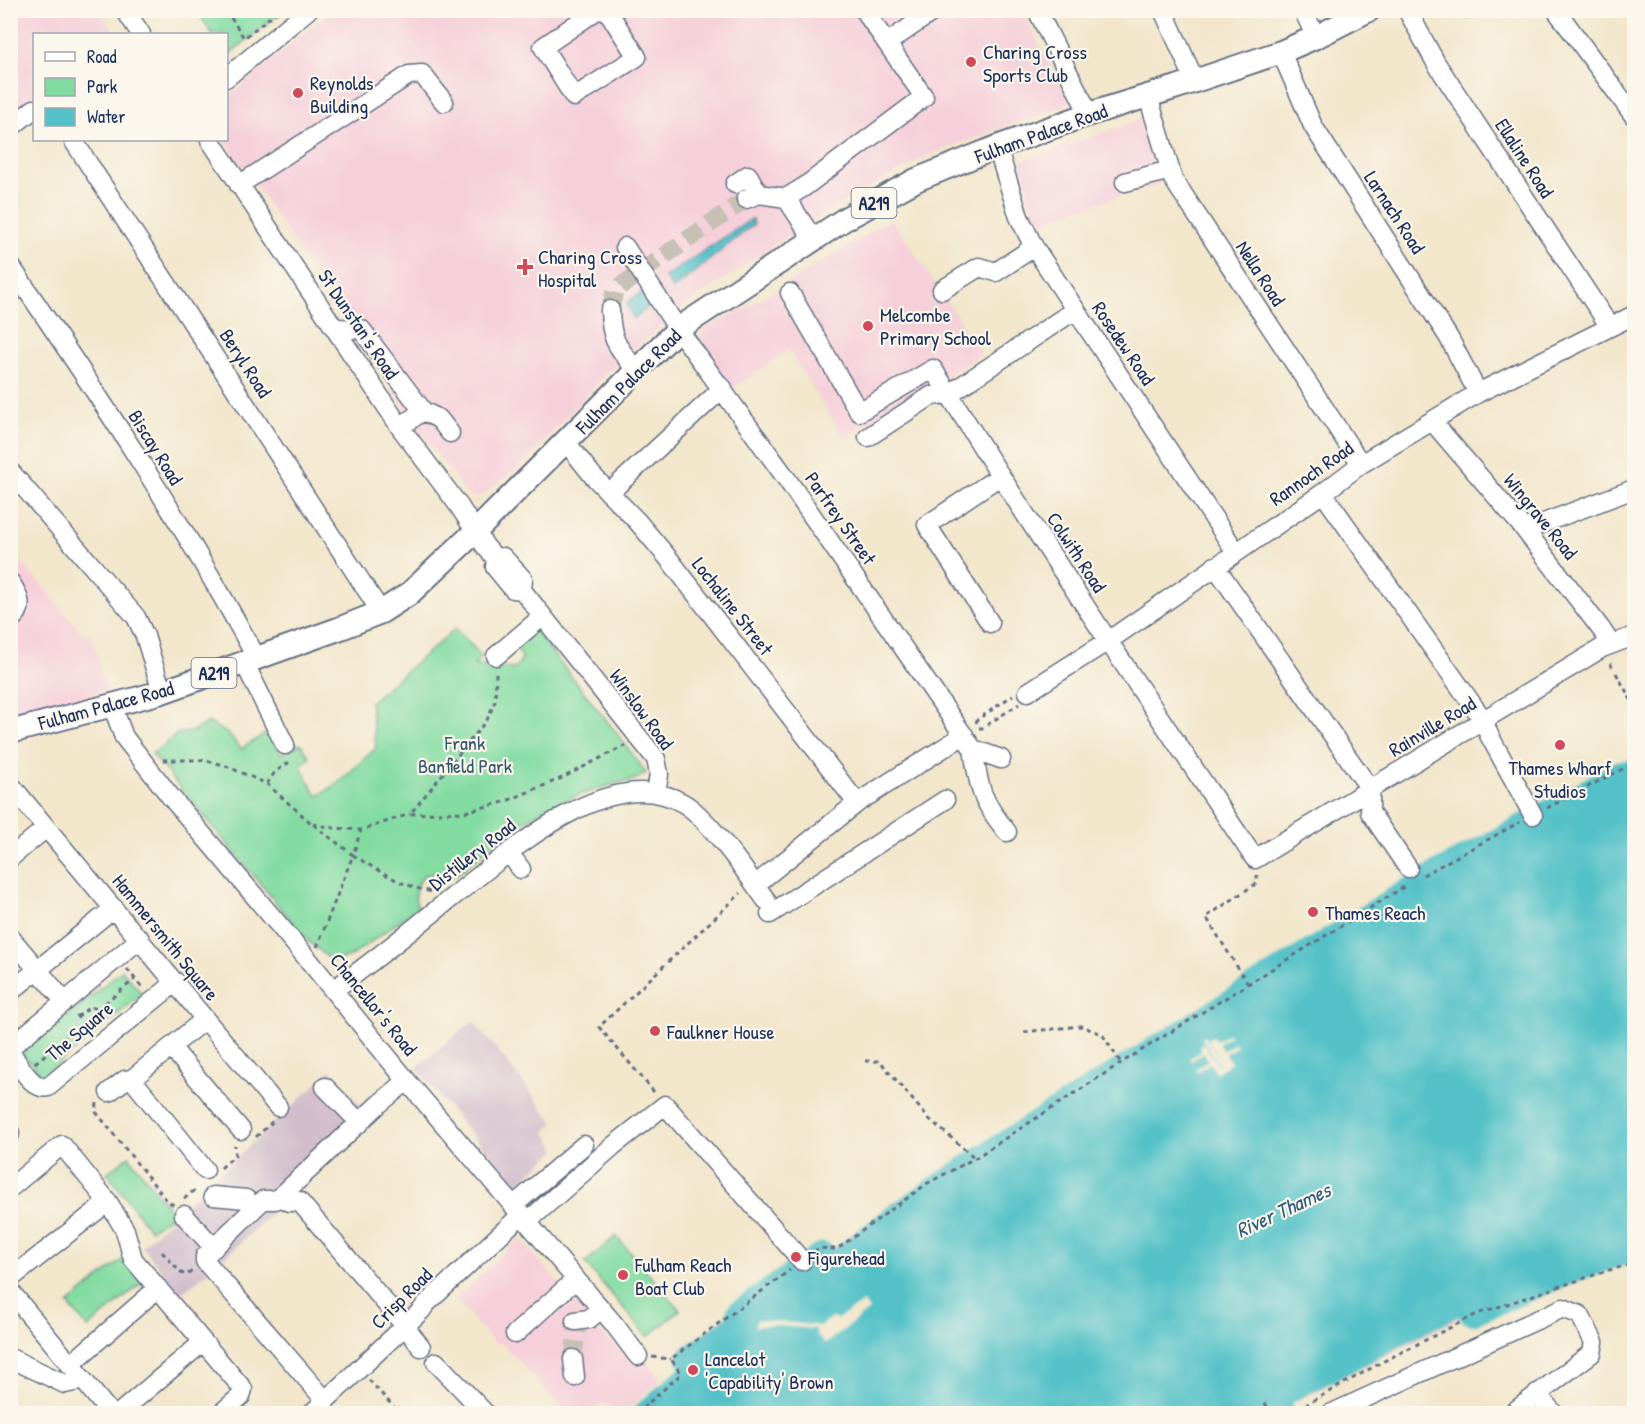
<svg xmlns="http://www.w3.org/2000/svg" width="1645" height="1424" font-family="'Patrick Hand',sans-serif">
  <style>
    .built { fill: #f5cfd9 }
    .industrial { fill: #d1bdcb }
    .green { fill: #82dba1; stroke: #4e8580; stroke-width: 1.5 }
    .water { fill: #53c1c7; stroke: #377892; stroke-width: 1.5 }
    .pier { fill: #f2e6cb }
    .lines { fill: none; stroke-linecap: round; stroke-linejoin: round }
    .river { stroke: #53c1c7; stroke-width: 28 }
    .minor-tunnel { stroke: #c7c1b5; stroke-width: 18; stroke-dasharray: 18 9; stroke-linecap: butt }
    .minor-casing { stroke: #666f84; stroke-width: 21 }
    .major-casing { stroke: #666f84; stroke-width: 26 }
    .path { stroke: #666f84; stroke-width: 3; stroke-dasharray: 4.5 4.5; stroke-linecap: butt }
    .minor { stroke: #fff; stroke-width: 18 }
    .major { stroke: #fff; stroke-width: 22 }
    .poi-dot { fill: #d1495b; stroke: #fbf7ec; stroke-width: 2 }
    .labels { text-anchor: middle; dominant-baseline: central; stroke-width: 4.5; stroke-linejoin: round; paint-order: stroke }
    .shield { fill: #fbf7ec; stroke: #5e6b89; stroke-width: 1.5 }
    .shield-label { font-size: 18px; font-weight: bold; fill: #1b2f5e }
    .poi-label { font-size: 20px; fill: #1b2f5e; stroke: #fbf7ec; text-anchor: start }
    .street-label { font-size: 20px; fill: #1b2f5e; stroke: #fbf7ec }
    .park-label { font-size: 20px; fill: #355a6f; stroke: #fbf7ec }
    .water-label { font-size: 21px; font-style: italic; fill: #2c5b7e; stroke: #fbf7ec }
  </style>
  <rect width="100%" height="100%" fill="#fbf7ec"/>
  <filter id="ink" filterUnits="userSpaceOnUse"><feTurbulence type="fractalNoise" baseFrequency=".0167" numOctaves="2"/><feDisplacementMap in="SourceGraphic" scale="12" xChannelSelector="R" yChannelSelector="G"/><feConvolveMatrix kernelMatrix="1 2 1 2 8 2 1 2 1" color-interpolation-filters="sRGB"/></filter>
  <filter id="wash" filterUnits="userSpaceOnUse"><feTurbulence type="fractalNoise" baseFrequency=".008" numOctaves="4" result="noise"/><feDisplacementMap in="SourceGraphic" scale="24" xChannelSelector="R" yChannelSelector="G"/><feGaussianBlur stdDeviation="1.35" result="paint"/><feColorMatrix in="noise" values="0 0 0 0 0 0 0 0 0 0 0 0 0 0 0 0 0 1.4 0 .05"/><feComposite in="paint" operator="in"/></filter>
  <g filter="url(#wash)">
    <rect width="100%" height="100%" fill="#f2e6cb"/>
    <path class="built" d="M332,10L1022,11L1067,98V103L1063,106L939,151L909,166L834,207L763,253L693,300L648,337L606,374L522,465L481,496L475,497L468,495L434,451L225,140H226L227,98Z
      M11,11H100L116,34H34V116L11,135Z
      M1140,120L1159,185L1055,216L1040,225L1035,218L1018,162Z
      M892,219L982,354L845,438L788,350L730,390L699,340L703,329L756,302Z
      M10,549L86,637L90,632L107,690L11,717Z
      M520,1238L611,1344L626,1334L661,1380L623,1413L603,1403L591,1413H567L501,1342L496,1345L455,1299Z"/>
    <path class="industrial" d="M473,1021L504,1058L554,1123L545,1131L557,1150L515,1186L416,1068Z
      M331,1070L364,1110L389,1080L398,1097L284,1198L276,1209L221,1261L180,1294L142,1246Z
      M1464,1297L1472,1311L1279,1410L1273,1397Z"/>
    <path class="green" d="M197,11H283L227,56L226,34H212Z
      M455,629L482,656L474,665L514,669L523,659L515,645L534,630L615,731L646,773C636,782 623,781 611,785C594,790 575,796 558,803C521,818 487,849 457,875L445,873L424,875C416,885 412,894 418,907L350,957L332,961L309,942L152,754L177,734L194,731L208,722L228,734L241,749L269,731L281,754L301,744L310,758L300,765L317,796L336,785L376,748L370,702Z
      M122,970L142,994L43,1077L22,1053Z
      M129,1156L173,1214L150,1230L107,1173Z
      M616,1236L680,1310L648,1337L585,1263Z
      M124,1258L143,1282L88,1328L68,1304Z"/>
    <path class="water" d="M752,219L754,224L673,289L665,277Z
      M649,288L656,300L634,319L626,303Z
      M1634,772V1247L1575,1268L1472,1311L1463,1297L1273,1396L1279,1410L1270,1413L647,1414L699,1369L691,1359L733,1329L743,1318L740,1314L822,1256L831,1268L897,1217L981,1160L1121,1072L1420,885L1621,774L1626,775Z"/>
    <path class="pier" d="M1197,1024L1222,1063L1208,1039L1213,1036L1217,1041L1229,1033L1230,1036L1218,1044L1223,1051L1235,1043L1237,1046L1225,1054L1231,1063L1216,1073L1210,1063L1197,1072L1195,1070L1208,1060L1204,1053L1191,1061L1189,1059L1202,1051L1199,1046L1203,1043L1218,1065H1219L1194,1026Z
      M863,1302L869,1310L825,1344L816,1334V1329L770,1325L733,1329L743,1318L820,1326L831,1318L838,1319Z"/>
    <g class="lines">
      <path class="river" d="M647,1414L699,1369L691,1359L733,1329L743,1318L740,1314L822,1256L831,1268L897,1217L981,1160L1121,1072L1420,885L1621,774L1626,775L1634,772
        M1270,1414L1279,1410L1273,1397L1464,1297L1472,1311L1575,1268L1634,1247"/>
    </g>
  </g>
  <g filter="url(#ink)">
    <g class="lines">
      <path class="minor-tunnel" d="M1463,10H1475
        M610,310L615,290L746,199
        M10,1082H11
        M573,1359L577,1329L575,1321"/>
      <g class="minor-casing">
        <path id="minor" d="M125,10L141,34
          M597,10L543,47L574,97L637,57L607,10
          M1037,10L1089,114
          M1163,10L1195,81
          M1303,10L1316,37
          M1407,10L1436,63L1610,327
          M1556,10L1634,116
          M887,43L935,10
          M1281,52L1313,126L1449,338L1478,393
          M226,78L308,10
          M1148,96L1173,179L1361,464
          M10,128L34,109
          M73,140L381,612
          M210,140L400,427L459,506L485,546L496,559L495,567L513,589L522,590L656,759L659,774L656,793
          M997,147L1019,217L1034,247L1236,552
          M1125,182L1170,170
          M735,184L748,175L759,194
          M239,185L409,75L422,74L444,102
          M786,198L804,187L924,97L864,10
          M746,199L759,194L786,198L814,240
          M625,247L678,329L786,478L973,749L1001,759
          M10,265C97,393 183,522 256,657
          M942,290L979,267L996,272L1034,247
          M790,293L859,412L933,369L949,394L931,396L868,437
          M610,310C611,341 617,346 636,370
          M1075,310L949,394C1047,552 1151,705 1255,859L1602,648L1634,636
          M335,328L361,329L423,411L400,427
          M423,411L439,419L450,433
          M1432,421L1525,530L1601,629L1611,644
          M566,442L593,476L637,521L669,559L857,803
          M10,471L136,617L145,636L162,692
          M609,493L723,388
          M1323,493L1484,721L1489,735L1533,815
          M1525,530L1634,489
          M496,559L503,557L523,579L522,590
          M1215,566L1370,789V812L1408,868
          M10,582C19,595 26,609 10,620
          M990,623L927,525L1000,476
          M496,656L543,616
          M244,662L285,745
          M1028,692L1108,641L1323,493L1361,464L1478,393L1634,315
          M112,705L124,737L170,796L311,963L407,1081L614,1324L638,1356
          M973,749C979,789 981,800 1007,832
          M10,784L278,1107
          M509,853L521,869
          M10,858L46,828
          M755,885L857,803L964,735
          M770,914L945,800
          M10,937L65,1002
          M140,939L13,1045L11,1051C17,1063 33,1091 48,1087L176,982
          M333,990C375,961 415,927 455,895C509,853 610,760 683,803C708,817 748,875 766,900
          M10,992L114,908
          M171,1047L241,1130
          M132,1079L205,1170
          M325,1087L360,1123
          M109,1092L125,1080L132,1079L205,1019
          M10,1133V1134
          M10,1188L62,1145L108,1202L125,1230L133,1259L243,1389L241,1396L220,1414
          M213,1196L246,1199L255,1208
          M281,1196L289,1202L299,1201L405,1326L421,1347
          M514,1205L584,1145
          M184,1215L214,1248
          M528,1221L613,1146L665,1105L802,1261
          M10,1279L108,1202
          M10,1291L111,1414
          M575,1321L589,1319L601,1309
          M515,1334L576,1279
          M10,1358L65,1384L83,1380
          M573,1359L575,1377
          M436,1362L486,1414
          M70,1365L158,1288
          M1537,1393L1554,1414
          M325,1400L205,1261V1256L263,1200H275L281,1196L379,1104L407,1081
          M118,1414L203,1342
          M311,1414L421,1311L426,1304L522,1214
          M1330,1414L1563,1308L1580,1315L1594,1342L1592,1353L1511,1414"/>
      </g>
      <g class="major-casing">
        <path id="major" d="M10,732L162,692L341,628L381,612L409,594L476,531L678,329L845,219L916,180L997,147L1089,114L1177,87L1281,52L1316,37L1369,10"/>
      </g>
      <path class="path" d="M226,10L244,38L279,10
        M1610,663L1614,670
        M496,673L495,701L487,720L410,814L465,812L504,802L562,778L626,745
        M1616,673L1634,705
        M1634,711L1631,719L1634,725
        M976,723L977,720L1013,695
        M979,728H982L1019,704
        M163,760H202L224,765L267,784L311,823L353,855L361,830L410,814
        M267,784L275,772L291,761
        M1547,808L1634,763
        M313,824L334,828L361,830
        M1423,875L1520,822
        M317,947L353,855C379,871 403,887 433,892
        M127,969L144,990
        M1248,984L1206,917L1257,883V875
        M98,1009L135,979
        M76,1015L91,1033
        M77,1017L90,1007L98,1009L99,1019L87,1029
        M1024,1032L1081,1026L1102,1034L1121,1063
        M865,1061H880L928,1118L975,1158
        M35,1063L83,1023
        M654,1092L599,1027L741,893
        M97,1103L96,1112L168,1202L174,1205
        M256,1137L273,1121
        M221,1168L235,1155V1145
        M184,1199L197,1188
        M162,1252L181,1273L187,1275L192,1271
        M814,1252L819,1248L837,1249L928,1183L975,1158L1121,1063L1407,885
        M652,1357L671,1359
        M369,1380L400,1414
        M1265,1403L1271,1414
        M636,1414L681,1374L671,1359L790,1270
        M1289,1414L1384,1361L1477,1314L1609,1270L1634,1264"/>
      <use href="#minor" class="minor"/>
      <use href="#major" class="major"/>
    </g>
  </g>
  <g class="poi-dot">
    <circle cx="971" cy="62" r="6"/>
    <circle cx="298" cy="93" r="6"/>
    <path d="M522 258h6v6h6v6h-6v6h-6v-6h-6v-6h6z"/>
    <circle cx="868" cy="326" r="6"/>
    <circle cx="1560" cy="745" r="6"/>
    <circle cx="1313" cy="912" r="6"/>
    <circle cx="655" cy="1031" r="6"/>
    <circle cx="796" cy="1257" r="6"/>
    <circle cx="623" cy="1275" r="6"/>
    <circle cx="693" cy="1370" r="6"/>
  </g>
  <g class="labels">
    <g class="shield">
      <rect x="851.5" y="188" width="45" height="30" rx="4.5"/>
      <rect x="191.5" y="658" width="45" height="30" rx="4.5"/>
    </g>
    <g class="shield-label">
      <text x="874" y="203">A219</text>
      <text x="214" y="673">A219</text>
    </g>
    <g class="poi-label">
      <text x="983" y="51">Charing Cross<tspan x="983" dy="23">Sports Club</tspan></text>
      <text x="310" y="82">Reynolds<tspan x="310" dy="23">Building</tspan></text>
      <text x="538" y="256">Charing Cross<tspan x="538" dy="23">Hospital</tspan></text>
      <text x="880" y="314">Melcombe<tspan x="880" dy="23">Primary School</tspan></text>
      <text x="1560" y="767" text-anchor="middle">Thames Wharf<tspan x="1560" dy="23">Studios</tspan></text>
      <text x="1325" y="912">Thames Reach</text>
      <text x="667" y="1031">Faulkner House</text>
      <text x="808" y="1257">Figurehead</text>
      <text x="635" y="1264">Fulham Reach<tspan x="635" dy="23">Boat Club</tspan></text>
      <text x="705" y="1358">Lancelot<tspan x="705" dy="23">'Capability' Brown</tspan></text>
    </g>
    <g class="street-label">
      <text transform="translate(1041 133) rotate(-20)">Fulham Palace Road</text>
      <text transform="translate(1525 158) rotate(57)">Ellaline Road</text>
      <text transform="translate(1395 212) rotate(57)">Larnach Road</text>
      <text transform="translate(1261 273) rotate(57)">Nella Road</text>
      <text transform="translate(359 324) rotate(56)">St Dunstan's Road</text>
      <text transform="translate(1124 343) rotate(56)">Rosedew Road</text>
      <text transform="translate(246 363) rotate(57)">Beryl Road</text>
      <text transform="translate(628 381) rotate(-45)">Fulham Palace Road</text>
      <text transform="translate(156 447) rotate(58)">Biscay Road</text>
      <text transform="translate(1311 473) rotate(-35)">Rannoch Road</text>
      <text transform="translate(1541 516) rotate(51)">Wingrave Road</text>
      <text transform="translate(841 518) rotate(55)">Parfrey Street</text>
      <text transform="translate(1077 552) rotate(57)">Colwith Road</text>
      <text transform="translate(733 606) rotate(52)">Lochaline Street</text>
      <text transform="translate(106 705) rotate(-15)">Fulham Palace Road</text>
      <text transform="translate(642 709) rotate(54)">Winslow Road</text>
      <text transform="translate(1432 726) rotate(-31)">Rainville Road</text>
      <text transform="translate(472 854) rotate(-38)">Distillery Road</text>
      <text transform="translate(166 937) rotate(51)">Hammersmith Square</text>
      <text transform="translate(374 1004) rotate(51)">Chancellor's Road</text>
      <text transform="translate(79 1031) rotate(-40)">The Square</text>
      <text transform="translate(401 1298) rotate(-45)">Crisp Road</text>
    </g>
    <g class="park-label">
      <text x="465" y="742">Frank<tspan x="465" dy="23">Banfield Park</tspan></text>
    </g>
    <g class="water-label">
      <text transform="translate(1283 1210) rotate(-25)">River Thames</text>
    </g>
  </g>
  <rect width="1645" height="1424" fill="none" stroke="#fbf7ec" stroke-width="36"/>
  <rect x="33" y="33" width="195" height="108" fill="#fbf7ec" stroke="#a1a7b3" stroke-width="1.5"/>
  <rect x="45" y="52" width="30" height="9" fill="#ffffff" stroke="#a1a7b3" stroke-width="1.5"/>
  <text x="87" y="63" font-size="18" fill="#1b2f5e">Road</text>
  <rect x="45" y="78" width="30" height="18" fill="#82dba1" stroke="#a1a7b3" stroke-width="1.5"/>
  <text x="87" y="93" font-size="18" fill="#1b2f5e">Park</text>
  <rect x="45" y="108" width="30" height="18" fill="#53c1c7" stroke="#a1a7b3" stroke-width="1.5"/>
  <text x="87" y="123" font-size="18" fill="#1b2f5e">Water</text>
</svg>
